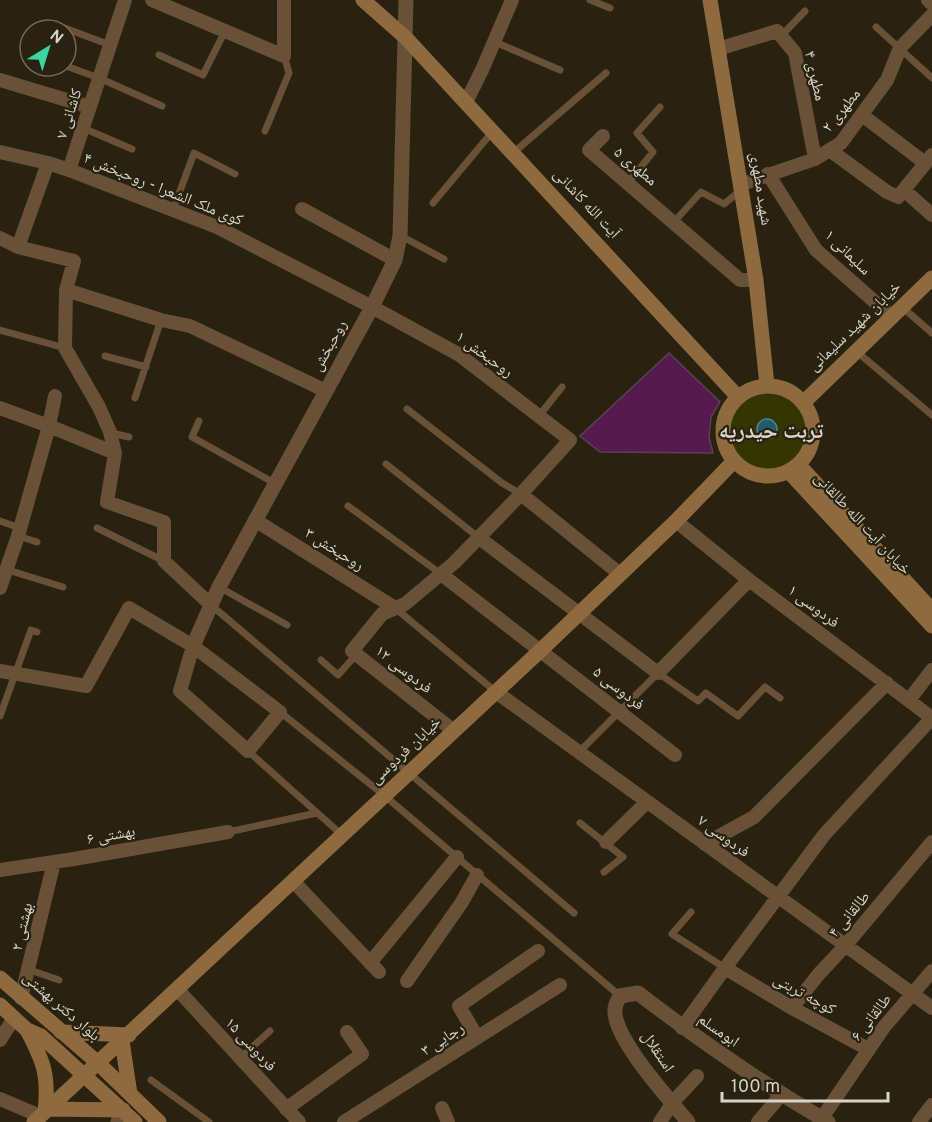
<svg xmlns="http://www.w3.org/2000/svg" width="932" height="1122" font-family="Overpass,'Noto Naskh Arabic',sans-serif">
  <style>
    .green { fill: #333600 }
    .water { fill: #1e5c6d; stroke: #568088; stroke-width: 1.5 }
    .building { fill: #571a4e; stroke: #564452; stroke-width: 1.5 }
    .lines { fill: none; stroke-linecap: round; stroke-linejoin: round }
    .service { stroke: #685136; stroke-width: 7 }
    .minor { stroke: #685136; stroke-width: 14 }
    .tertiary { stroke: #685136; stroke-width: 15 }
    .secondary { stroke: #8f6a3e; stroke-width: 15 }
    .labels { text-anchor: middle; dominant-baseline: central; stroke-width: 4.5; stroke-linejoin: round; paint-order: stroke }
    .street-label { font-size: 16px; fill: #d8d3c8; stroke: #292210 }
    .district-label { font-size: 22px; font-weight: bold; fill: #d8d3c8; stroke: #292210 }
  </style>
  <rect width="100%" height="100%" fill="#292210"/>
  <path class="green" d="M727 432a40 40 0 1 1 80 0a40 40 0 1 1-80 0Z"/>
  <path class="water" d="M757 429a10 10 0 1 1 20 0a10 10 0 1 1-20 0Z"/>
  <path class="building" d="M669,353L720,402L711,417L709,437L713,453L600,452L580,436Z"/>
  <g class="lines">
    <path class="service" d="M590,0L610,8
      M54,24L110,45
      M876,27L932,78
      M781,36L805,11
      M495,42L560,70
      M159,55L203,75L225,31
      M66,66L99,78L162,106
      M83,128L132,149
      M265,131L289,73L284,56
      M513,153L606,73
      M628,183L653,152L637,133L660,107
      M433,203L493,131
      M173,210L194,153L235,174
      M674,222L701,192L724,204L741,190
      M401,236L444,259
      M902,307L932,333
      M0,330L65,348
      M856,351L932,415
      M105,356L146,367
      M135,398L161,320
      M407,409L502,483L521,494
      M538,417L562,387
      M199,421L192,437L276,484
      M111,433L129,437
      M386,464L478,537
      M348,506L441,574
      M0,521L20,528
      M97,528L164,561
      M18,536L37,542
      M8,570L63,587
      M219,587L287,625
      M211,605L574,913
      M395,608L496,692
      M321,660L338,675L356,655
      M280,712L385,796L620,996
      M0,716L31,630L37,632
      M248,751L342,835
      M580,751L658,673L698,701L706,693L738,716L765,687L780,698
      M580,823L623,857L604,872
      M228,832L317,813
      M691,912L672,934L725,968
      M30,970L59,980
      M240,1058L270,1031
      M151,1080L209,1122"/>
    <path class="minor" d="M152,0L284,56V0
      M928,0L932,4
      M718,49L777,31L795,53L815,159
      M0,80L90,107
      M466,102L482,70L512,0
      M862,115L925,163
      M603,136L589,150L740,280H756
      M831,151L887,192L898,197L932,155
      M0,152L48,163L69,170L217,227L372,307L458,354L570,440L521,494L454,563L405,604L382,614L352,651L454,731
      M48,163L18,247L74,261L66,290L65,348L99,407L110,432L115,453L107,502L164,522V561L211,605
      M69,170L125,0
      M768,174L816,250L892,317
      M742,184L815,159L841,143L887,80L900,48L932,15
      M904,190L932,215
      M302,209L395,260
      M0,238L18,247
      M66,290L161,320L190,326L326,391
      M0,408L49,426L55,396
      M521,494L620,574
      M255,520L395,608
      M676,521L749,580L932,718
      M478,537L658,673L749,580
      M441,574L675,755
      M0,588L18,536L49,426L115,453
      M0,671L86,686L129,608L193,646L280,712L248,751L180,691L193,646
      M496,692L932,1008
      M909,700L932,670
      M606,842L647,802
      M705,844L754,817L887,683
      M0,870L74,859L228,832
      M294,882L379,972
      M370,963L457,857
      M725,968L792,1008L868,1049
      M407,981L462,902L477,875
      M178,990L299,1122
      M21,998L54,862
      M792,1008L818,975L845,946L932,842
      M682,1028L725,968L824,835L932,718
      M477,1037L459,1006L538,951
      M0,1040L14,1018
      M0,1099L40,1116
      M442,1108L448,1122
      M286,1109L362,1054L347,1032
      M822,1118L884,1027L932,971
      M344,1122L560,985
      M660,1122L673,1102L697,1076
      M758,1122L781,1095
      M919,1122L932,1105"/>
    <path class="tertiary" d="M193,646L219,587L372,307L395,260L400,236L406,0
      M118,1122L123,1110
      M688,1122C670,1100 612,1037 615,1009C615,1005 618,1000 620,996L638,993C699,1040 761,1083 828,1122"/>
    <path class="secondary" d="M363,0L406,38L738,397
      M710,0L756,280L767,385
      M723 431a45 45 0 1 1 90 0a45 45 0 1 1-90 0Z
      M804,402L932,278
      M799,465L932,610
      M789,472L932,626
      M0,978L98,1063L159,1122
      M0,1005L27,1030L41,1036L135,1122
      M27,1030C44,1062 49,1076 45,1112
      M61,1032L129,1035
      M122,1041L130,1094
      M48,1109L123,1110
      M34,1122L541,650L676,521L734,461"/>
  </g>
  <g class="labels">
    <g class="street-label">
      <text transform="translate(814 76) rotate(77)">مطهری ۴</text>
      <text transform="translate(842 111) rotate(-51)">مطهری ۲</text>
      <text transform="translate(70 114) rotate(-72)">کاشانی ۷</text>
      <text transform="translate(635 167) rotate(40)">مطهری ۵</text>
      <text transform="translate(760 189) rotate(81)">شهید مطهری</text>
      <text transform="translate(163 190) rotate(22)">کوی ملک الشعرا - روحبخش ۴</text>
      <text transform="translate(586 204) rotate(47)">آیت الله کاشانی</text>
      <text transform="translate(847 253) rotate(44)">سلیمانی ۱</text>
      <text transform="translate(855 327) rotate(-44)">خیابان شهید سلیمانی</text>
      <text transform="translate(330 346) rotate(-61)">روحبخش</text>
      <text transform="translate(484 355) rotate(36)">روحبخش ۱</text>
      <text transform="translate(862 524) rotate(47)">خیابان آیت الله طالقانی</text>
      <text transform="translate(334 550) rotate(32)">روحبخش ۳</text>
      <text transform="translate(813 607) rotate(37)">فردوسی ۱</text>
      <text transform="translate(403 670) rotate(38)">فردوسی ۱۲</text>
      <text transform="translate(618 689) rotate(38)">فردوسی ۵</text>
      <text transform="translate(406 751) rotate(-43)">خیابان فردوسی</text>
      <text transform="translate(111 836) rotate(-10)">بهشتی ۶</text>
      <text transform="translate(723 837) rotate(36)">فردوسی ۷</text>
      <text transform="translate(850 915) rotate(-50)">طالقانی ۴</text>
      <text transform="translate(23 927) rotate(-77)">بهشتی ۲</text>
      <text transform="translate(804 995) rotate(29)">کوچه تربتی</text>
      <text transform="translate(61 1007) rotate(41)">بلوار دکتر بهشتی</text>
      <text transform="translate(872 1018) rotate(-52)">طالقانی ۶</text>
      <text transform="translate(718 1031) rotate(35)">ابومسلم</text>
      <text transform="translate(443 1040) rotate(-33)">رجایی ۳</text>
      <text transform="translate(250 1045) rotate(47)">فردوسی ۱۵</text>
      <text transform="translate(657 1052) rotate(56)">استقلال</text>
    </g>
    <g class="district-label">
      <text x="771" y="432">تربت حیدریه</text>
    </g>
  </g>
  <g transform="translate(48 48) rotate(38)"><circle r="28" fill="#292210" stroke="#6f695a" stroke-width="1.5"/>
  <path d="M0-4.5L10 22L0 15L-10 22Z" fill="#3cd4a4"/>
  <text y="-9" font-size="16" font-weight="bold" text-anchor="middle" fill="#d8d3c8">N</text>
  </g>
  <path d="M722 1092v9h166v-9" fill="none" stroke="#d8d3c8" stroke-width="3"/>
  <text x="731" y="1092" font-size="18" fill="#d8d3c8" stroke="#292210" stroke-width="4.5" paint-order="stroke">100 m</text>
</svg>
